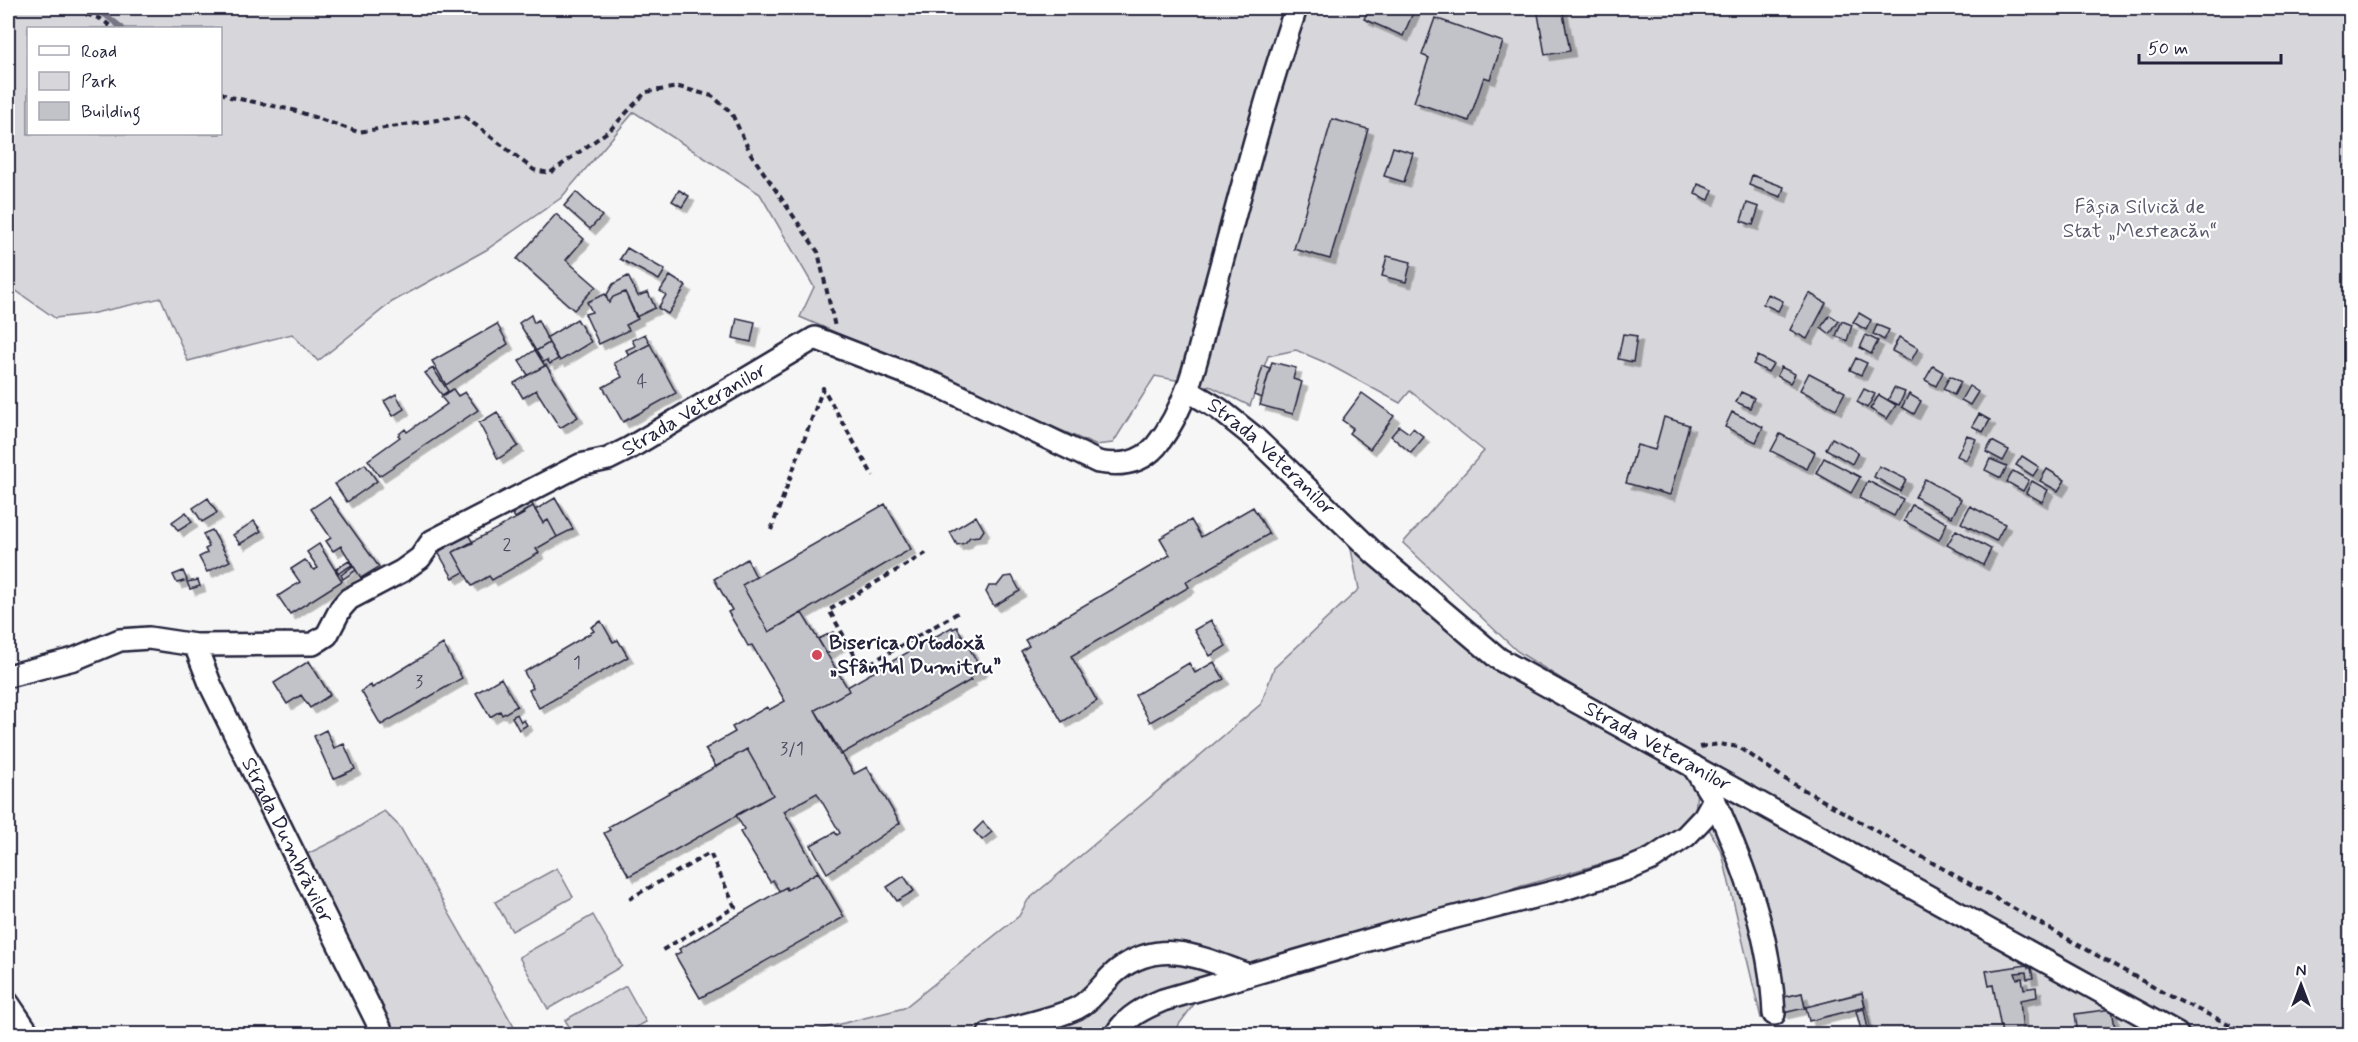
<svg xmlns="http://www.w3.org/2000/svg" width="2358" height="1042" font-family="Mynerve,sans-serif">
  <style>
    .green { fill: #d7d7db; stroke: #7c7c8b; stroke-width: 1.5; fill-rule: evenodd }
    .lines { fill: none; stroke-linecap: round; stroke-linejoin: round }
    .stream { stroke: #767685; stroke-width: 6 }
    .building { fill: #c2c2c9; stroke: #22223b; stroke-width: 1.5; filter: url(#shadow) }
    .minor-casing { stroke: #22223b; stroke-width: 26 }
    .path { stroke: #22223b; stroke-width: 4; stroke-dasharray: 6 4.5; stroke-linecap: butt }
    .minor { stroke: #fff; stroke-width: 21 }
    .poi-dot { fill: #d1495b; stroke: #fff; stroke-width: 2 }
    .labels { text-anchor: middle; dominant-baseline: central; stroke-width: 4.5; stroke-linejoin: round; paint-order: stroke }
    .number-label { font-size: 18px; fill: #4a4a5e }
    .park-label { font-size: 21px; fill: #58586b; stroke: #fff }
    .street-label { font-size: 21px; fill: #22223b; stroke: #fff }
    .poi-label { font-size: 21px; font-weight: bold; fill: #22223b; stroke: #fff; text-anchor: start }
  </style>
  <defs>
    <filter id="shadow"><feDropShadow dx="5.5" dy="5.5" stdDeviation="0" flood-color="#0004"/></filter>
  </defs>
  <rect width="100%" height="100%" fill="#f6f6f7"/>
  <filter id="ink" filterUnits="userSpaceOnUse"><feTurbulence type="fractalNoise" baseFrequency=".0167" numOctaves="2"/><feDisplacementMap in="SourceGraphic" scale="12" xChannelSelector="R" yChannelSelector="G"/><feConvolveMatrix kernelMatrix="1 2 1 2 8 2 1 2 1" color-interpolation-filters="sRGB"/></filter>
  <g filter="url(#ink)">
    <path class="green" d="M8,8H2350V1034H2198L2018,939L1638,727L1517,651L1403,543L1484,451L1410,391L1400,403L1324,362L1296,350L1268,356L1250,406L1212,387L1155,376L1113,443L1095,445L800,317L814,287L760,194L634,112L561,198L486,250L392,302L318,361L292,334L188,361L161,298L90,314L55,318L8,285ZM28,28H220V134H28Z
      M1351,549L1495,669L1682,770L1697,789L1695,814L1649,850L1194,979L1201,995L1177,1027L1175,1034H801L904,1008L1019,916L1028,900L1261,704L1274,668L1359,589Z
      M1729,799L2066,980L2160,1034H1872L1862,992L1805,1008L1802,993L1780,998L1783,1013L1761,1018L1722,853L1709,829Z
      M384,811L400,827L518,1034H395L303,856L346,835Z
      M557,868L573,897L512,931L495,902Z
      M593,915L622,966L548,1009L519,957Z
      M626,986L646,1022L624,1034H574L565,1020Z"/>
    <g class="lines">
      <path class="stream" d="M87,8L103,13L122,28"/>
    </g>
    <path class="building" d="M1369,8H1415L1403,36L1364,19Z
      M1537,8H1562L1570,51L1545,55Z
      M1435,18L1503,42L1490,79L1484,77L1469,121L1414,102L1429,58L1422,55Z
      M1332,119L1368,129L1330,259L1294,249Z
      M1393,147L1413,153L1404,182L1384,176Z
      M1752,175L1784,187L1781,197L1749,185Z
      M1698,184L1713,190L1709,200L1695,194Z
      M679,190L689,196L682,207L672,201Z
      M576,192L602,216L590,229L564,206Z
      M1747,203L1759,207L1753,225L1741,221Z
      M556,214L584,239L566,260L596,286L574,310L517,259Z
      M627,248L665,270L659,280L620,259Z
      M1387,256L1411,262L1406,282L1382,276Z
      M628,276L638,296L648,292L655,308L636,317L625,292L613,297L609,303L606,296L613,284Z
      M670,276L686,286L668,314L658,308L666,295L660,291Z
      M625,292L638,319L626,325L629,330L599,344L585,314L592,312L587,302L605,294L609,303L613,297Z
      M1809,293L1826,303L1807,339L1790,330Z
      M1768,294L1783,301L1778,311L1763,304Z
      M1859,313L1871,320L1866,330L1853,322Z
      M531,315L534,323L538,320L549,343L536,351L519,323Z
      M1830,315L1839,321L1830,334L1821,327Z
      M737,318L755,322L751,342L733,338Z
      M577,319L591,342L560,361L546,338Z
      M1842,321L1852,325L1847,341L1836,336Z
      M497,324L508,344L446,385L432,361Z
      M1877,325L1889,330L1884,340L1873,334Z
      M645,334L650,344L629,355L626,350L635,346L632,340Z
      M1623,334L1637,336L1633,362L1618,359Z
      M1866,335L1878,341L1871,354L1860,348Z
      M1899,337L1918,348L1911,361L1892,351Z
      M549,343L558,359L550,364L547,360L543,362L536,351Z
      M650,344L676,393L623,422L603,387L622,377L614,363Z
      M535,350L545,366L528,375L519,361Z
      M1758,356L1773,364L1768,372L1753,364Z
      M1856,358L1867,363L1861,375L1850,370Z
      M1272,362L1296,368L1293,379L1302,382L1293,414L1260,405Z
      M546,365L578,417L560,428L536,390L523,398L514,383Z
      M1263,366L1270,368L1262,398L1254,395Z
      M1933,366L1943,372L1936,386L1925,380Z
      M1781,367L1795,374L1790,383L1777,376Z
      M433,368L448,391L442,395L425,373Z
      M1809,373L1845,392L1836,409L1800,390Z
      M1950,376L1961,382L1954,395L1943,389Z
      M1969,386L1978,392L1970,405L1961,400Z
      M1894,388L1905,392L1899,405L1888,400Z
      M453,389L458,396L465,392L478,410L379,476L368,460L400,437L398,435L405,429L407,432L447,404L441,397Z
      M1864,389L1875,394L1867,408L1857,402Z
      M1741,392L1754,398L1750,408L1736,402Z
      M1362,393L1394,416L1370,449L1349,433L1353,428L1342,420Z
      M396,394L404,409L393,416L384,401Z
      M1909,394L1921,401L1914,414L1902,407Z
      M1879,395L1896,405L1887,419L1870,409Z
      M497,412L518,446L498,459L479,423Z
      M1732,412L1763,427L1756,442L1725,427Z
      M1979,414L1990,420L1983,432L1972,426Z
      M1664,417L1689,425L1670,495L1626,483L1637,445L1655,450Z
      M1399,426L1409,433L1413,428L1424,437L1411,453L1391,436Z
      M1780,434L1815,452L1807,469L1771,451Z
      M1967,435L1976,439L1966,460L1957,456Z
      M1832,438L1858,452L1852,464L1826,449Z
      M1992,441L2009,450L2003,461L1986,452Z
      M2022,456L2039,467L2033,476L2016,465Z
      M1824,458L1860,477L1851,493L1816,473Z
      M1990,459L2007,466L2001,478L1985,470Z
      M365,464L377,481L347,502L335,484Z
      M1879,466L1906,479L1900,491L1874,477Z
      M2047,469L2065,480L2058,491L2040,481Z
      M2013,471L2029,480L2023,491L2007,482Z
      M1925,479L1961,499L1952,517L1915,497Z
      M1868,481L1903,499L1894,516L1859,498Z
      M2032,481L2048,490L2042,502L2026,493Z
      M329,497L379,567L361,578L341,546L333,551L326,541L331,538L311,509Z
      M528,497L533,506L515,518L509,508Z
      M208,498L217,513L202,522L193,508Z
      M555,498L573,529L557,537L548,520L543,523L535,510Z
      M885,504L911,549L769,632L742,585Z
      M1912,505L1947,523L1939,540L1904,521Z
      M533,506L543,523L548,520L557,537L536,549L539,553L492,580L489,576L472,586L453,552L524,514L523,512Z
      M1970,506L2005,524L1996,541L1961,523Z
      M1253,507L1269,534L1186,582L1189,587L1071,656L1097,701L1062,722L1021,651L1029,646L1025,640L1170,555L1160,538L1191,520L1201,537Z
      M186,512L192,522L178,531L172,522Z
      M976,516L984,530L980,536L970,537L965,543L957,545L950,532Z
      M254,521L261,531L240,544L233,535Z
      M212,530L230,561L207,572L199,557L207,553L205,549L209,547L203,534Z
      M1956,530L1991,549L1983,565L1947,545Z
      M468,534L473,543L453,552L464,572L453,578L438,552Z
      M319,544L342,581L290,614L278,596L300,582L291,569L305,560L314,570L318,568L307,552Z
      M747,559L756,577L742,585L769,632L802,613L847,687L849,691L815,710L854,774L867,767L900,823L827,873L811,845L835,832L837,835L840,833L817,793L784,811L818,872L787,890L786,887L779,891L773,880L770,882L740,832L744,829L736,815L773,795L747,749L716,767L705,749L735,732L732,727L767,707L769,710L785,701L752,645L748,646L743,637L728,612L732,610L714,579Z
      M349,561L352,565L339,573L336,569Z
      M353,566L356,570L343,579L341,575Z
      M183,571L187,580L177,583L173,575Z
      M1012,576L1020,591L994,606L986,592L989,586H997L1004,577Z
      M198,580L200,586L190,589L187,582Z
      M1211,620L1226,646L1210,656L1194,630Z
      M601,621L613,642L618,640L628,657L539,708L529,690L533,688L524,672L594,631L591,627Z
      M952,627L953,629L957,627L982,670L969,678L971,680L840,755L815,710L849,691L847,687Z
      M833,632L840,644L827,654L818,639Z
      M443,644L462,678L381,725L361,691L371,685L372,688Z
      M309,661L330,695L310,708L301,695L287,704L274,683Z
      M1214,662L1224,679L1150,722L1135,695L1189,663L1195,673Z
      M501,678L517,706L502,715L500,711L490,717L476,693Z
      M517,714L521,722L524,720L527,725L519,730L512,717Z
      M326,730L334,748L344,744L355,769L333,779L314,736Z
      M747,749L773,795L629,876L604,833L610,830L608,827Z
      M983,822L992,832L982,840L974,831Z
      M818,872L844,917L700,998L675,955L681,952L679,949L786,887L787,890Z
      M904,876L914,891L897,901L887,887Z
      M2027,965L2028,968H2031L2033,978L2027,979L2026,972L2015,973L2017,979L2022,978L2024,989L2036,987L2037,997L2020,1000L2023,1034H2002L1993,985L1989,986L1986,971Z
      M1802,993L1805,1008L1783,1013L1780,998Z
      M1862,993L1865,1007L1809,1021L1806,1007Z
      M1864,1009L1869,1034H1862L1856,1011Z
      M2112,1009L2116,1034H2078L2075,1014Z"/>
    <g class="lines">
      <g class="minor-casing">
        <g id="minor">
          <path id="s1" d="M1187,390L1219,409L1254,437L1374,553L1499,659L2177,1034"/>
          <path id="s2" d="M195,645L211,686L383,1034"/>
          <path id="s3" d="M8,676L74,659L120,640L149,638L195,645L313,644L327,635L341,608L349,599L402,571L420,558L432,541L580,465L608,459L628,449L815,338L937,385L1098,462C1120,466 1140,464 1156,446C1192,402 1201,338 1216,284C1241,192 1265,98 1296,8"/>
          <path d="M1714,799C1745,868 1771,938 1774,1014"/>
          <path d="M8,1003L29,1034"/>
          <path d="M989,1034C1015,1027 1054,1019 1077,1008C1093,1000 1104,981 1118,970C1162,937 1202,958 1248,975"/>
          <path d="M1116,1034C1127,1016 1144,1008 1163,1000L1393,933L1561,890L1631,868L1652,859L1686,836L1704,817L1714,799L1693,766"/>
        </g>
      </g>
      <path class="path" d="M66,8L101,19L113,28
        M220,92L230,97L293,110L358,132L464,116L534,170L550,173L610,130L646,92L679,87L712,96L731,112L751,154L818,252L835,327
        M771,530L823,388L873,476
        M926,553L829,610L862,668L961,611
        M1700,747L1719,744L1739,747L1785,779L1908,849L2171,997L2250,1034
        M629,899L710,853L735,907L659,952"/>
      <use href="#minor" class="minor"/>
    </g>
  </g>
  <circle class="poi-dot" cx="817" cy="655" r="6"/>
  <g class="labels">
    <g class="number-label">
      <text x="642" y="382">4</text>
      <text x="507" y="545">2</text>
      <text x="577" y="663">1</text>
      <text x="419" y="682">3</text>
      <text x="792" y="749">3/1</text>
    </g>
    <g class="park-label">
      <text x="2140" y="207">Fâșia Silvică de<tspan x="2140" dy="24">Stat „Mesteacăn“</tspan></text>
    </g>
    <g class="street-label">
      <text stroke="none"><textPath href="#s3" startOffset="768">Strada Veteranilor</textPath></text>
      <text stroke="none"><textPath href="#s1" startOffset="108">Strada Veteranilor</textPath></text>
      <text stroke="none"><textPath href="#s1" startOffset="594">Strada Veteranilor</textPath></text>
      <text stroke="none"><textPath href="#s2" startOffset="216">Strada Dumbrăvilor</textPath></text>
    </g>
    <g class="poi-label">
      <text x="829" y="643">Biserica Ortodoxă<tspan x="829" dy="24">„Sfântul Dumitru”</tspan></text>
    </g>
  </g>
  <rect width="2358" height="1042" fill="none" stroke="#fff" stroke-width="30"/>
  <rect x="15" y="15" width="2328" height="1012" fill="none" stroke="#22223b" stroke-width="2" filter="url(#ink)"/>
  <rect x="27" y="27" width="195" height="108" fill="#ffffff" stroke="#a7a7b1" stroke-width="1.5"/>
  <rect x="39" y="46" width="30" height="9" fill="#ffffff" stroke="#a7a7b1" stroke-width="1.5"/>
  <text x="81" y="57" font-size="18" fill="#22223b">Road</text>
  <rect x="39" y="72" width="30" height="18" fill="#d7d7db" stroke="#a7a7b1" stroke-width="1.5"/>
  <text x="81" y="87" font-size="18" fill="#22223b">Park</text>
  <rect x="39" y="102" width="30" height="18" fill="#c2c2c9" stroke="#a7a7b1" stroke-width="1.5"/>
  <text x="81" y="117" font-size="18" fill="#22223b">Building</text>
  <g transform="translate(2301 985)" stroke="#ffffff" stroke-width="4.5" paint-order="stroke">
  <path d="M0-4.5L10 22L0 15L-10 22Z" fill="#22223b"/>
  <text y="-9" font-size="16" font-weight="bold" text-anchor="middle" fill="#22223b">N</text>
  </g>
  <path d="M2139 54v9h142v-9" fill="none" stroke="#22223b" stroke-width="3"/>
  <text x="2148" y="54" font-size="18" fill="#22223b" stroke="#ffffff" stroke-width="4.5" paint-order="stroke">50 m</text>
</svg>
